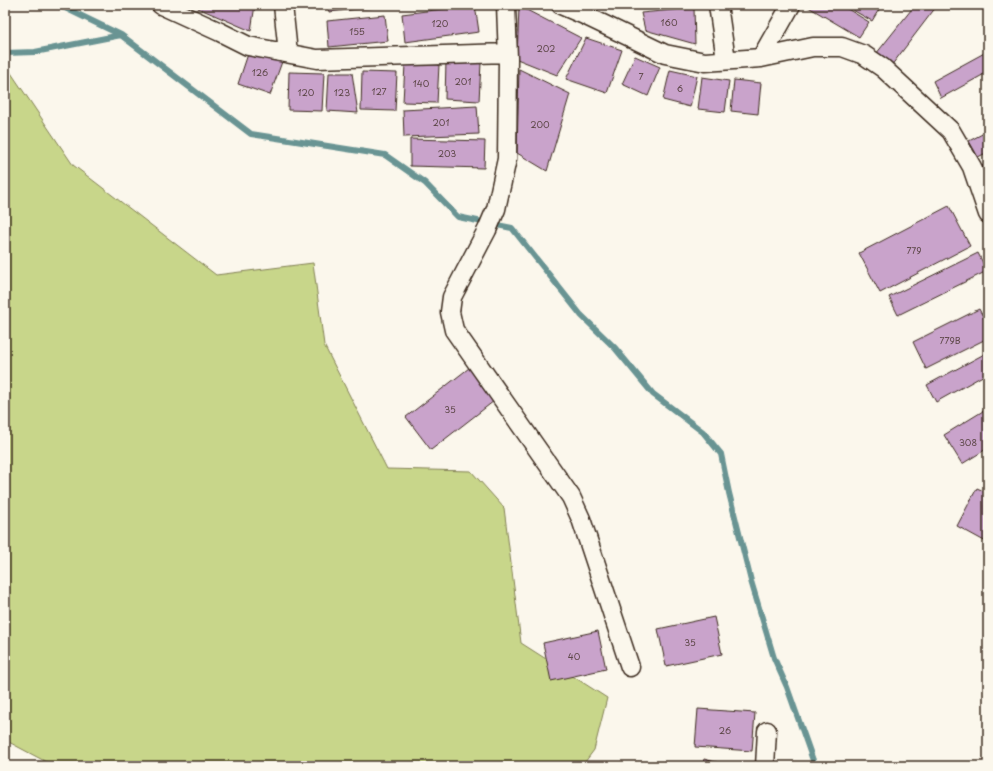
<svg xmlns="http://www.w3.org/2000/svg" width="993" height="771" font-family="'Playpen Sans',sans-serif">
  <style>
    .green { fill: #c8d68a; stroke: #828054 }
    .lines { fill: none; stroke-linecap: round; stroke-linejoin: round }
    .stream { stroke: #699493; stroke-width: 6 }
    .building { fill: #c9a3cb; stroke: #3b2a1e }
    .street-casing { stroke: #3b2a1e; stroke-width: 21 }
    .street { stroke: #fbf7ec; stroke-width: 18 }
    .labels { text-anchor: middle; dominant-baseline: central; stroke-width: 3; stroke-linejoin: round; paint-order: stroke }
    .number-label { font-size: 9px; fill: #5e4849 }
  </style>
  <rect width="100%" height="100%" fill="#fbf7ec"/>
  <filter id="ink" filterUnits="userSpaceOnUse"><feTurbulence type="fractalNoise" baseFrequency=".025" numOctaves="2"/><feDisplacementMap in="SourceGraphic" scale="8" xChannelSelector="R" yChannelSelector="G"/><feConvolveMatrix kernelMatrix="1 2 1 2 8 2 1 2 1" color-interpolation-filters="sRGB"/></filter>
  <g filter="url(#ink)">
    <path class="green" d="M5,64L73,165L216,275L313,263L324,345L387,469L471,471L504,508L521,643L607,698L594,750L582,766H54L5,740Z"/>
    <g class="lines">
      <path class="stream" d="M59,5L121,35
        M5,53L35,52L121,35L251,134L385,155L425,183L458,217L512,228L581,315L615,348L653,394L703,432L721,454L729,493L751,581L774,658L787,687L815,766"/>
    </g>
    <path class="building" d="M198,5H255L251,31L198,8Z
      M328,5H388V6L329,12Z
      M475,5L479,32L405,42L402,14Z
      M805,5H841L869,22L859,37Z
      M844,5H880L881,6L872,21Z
      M915,5H933L936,7L891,66L876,54Z
      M519,6L581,38L557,75L517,59Z
      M694,8L695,44L645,30L641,13Z
      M385,15L388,41L329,47L327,21Z
      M586,38L622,50L607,93L566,79Z
      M250,48L283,59L270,95L238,84Z
      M988,51V72L941,98L933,81Z
      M635,56L660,67L648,96L622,84Z
      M446,61L481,63L479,101L445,99Z
      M405,64L439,65L437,103L403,102Z
      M519,69L570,94L547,171L517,153Z
      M670,70L697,76L690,107L663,100Z
      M289,72L324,73L322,111L288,110Z
      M362,72L397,73L395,111L361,110Z
      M329,73H352L358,113L327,111Z
      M702,77L729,81L725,112L698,109Z
      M734,80L761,83L758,114L731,111Z
      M477,106L479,134L404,137L403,110Z
      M988,131V152L978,157L969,141Z
      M410,139L485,141L484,168L410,166Z
      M988,162V183L979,167Z
      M949,206L970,246L880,293L859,253Z
      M978,253L987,271L898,315L889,297Z
      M979,309L988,326V338L926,369L913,342Z
      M988,352V373L936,402L927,385Z
      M469,368L494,401L431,450L406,417Z
      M988,408V448L962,464L944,435Z
      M977,488L988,493V543L957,526Z
      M714,617L722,654L666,666L658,629Z
      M598,631L606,669L551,681L543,643Z
      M698,709L755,713L752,751L695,747Z
      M704,759L731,766H702Z
      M637,762L693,765V766H637Z"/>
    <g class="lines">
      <g class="street-casing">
        <path id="street" d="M161,5L220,32L248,46L317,59L507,53
          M283,5L288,53
          M506,5L508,58L507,159L496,209L487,230L452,297L450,312L454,330L571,497L581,519L630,667
          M561,5L582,14L665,54L705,62L761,58L813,47H842L864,55L883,68L951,131L972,167L988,214
          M718,5L726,60
          M761,58L791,5
          M765,766L767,731"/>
      </g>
      <use href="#street" class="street"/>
    </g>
  </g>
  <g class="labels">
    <g class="number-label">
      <text x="669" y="22">160</text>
      <text x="440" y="23">120</text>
      <text x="357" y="31">155</text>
      <text x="546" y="48">202</text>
      <text x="260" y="72">126</text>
      <text x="641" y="76">7</text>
      <text x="463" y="81">201</text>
      <text x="421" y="83">140</text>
      <text x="680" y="88">6</text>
      <text x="379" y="91">127</text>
      <text x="306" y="92">120</text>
      <text x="342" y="92">123</text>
      <text x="441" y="122">201</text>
      <text x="540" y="124">200</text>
      <text x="447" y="153">203</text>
      <text x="914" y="250">779</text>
      <text x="950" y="340">779B</text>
      <text x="450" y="409">35</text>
      <text x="968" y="442">308</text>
      <text x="690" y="642">35</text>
      <text x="574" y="656">40</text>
      <text x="725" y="730">26</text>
    </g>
  </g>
  <rect width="993" height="771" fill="none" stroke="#fbf7ec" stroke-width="20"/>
  <rect x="10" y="10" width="973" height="751" fill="none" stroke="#3b2a1e" stroke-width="1.5" filter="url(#ink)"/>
</svg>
